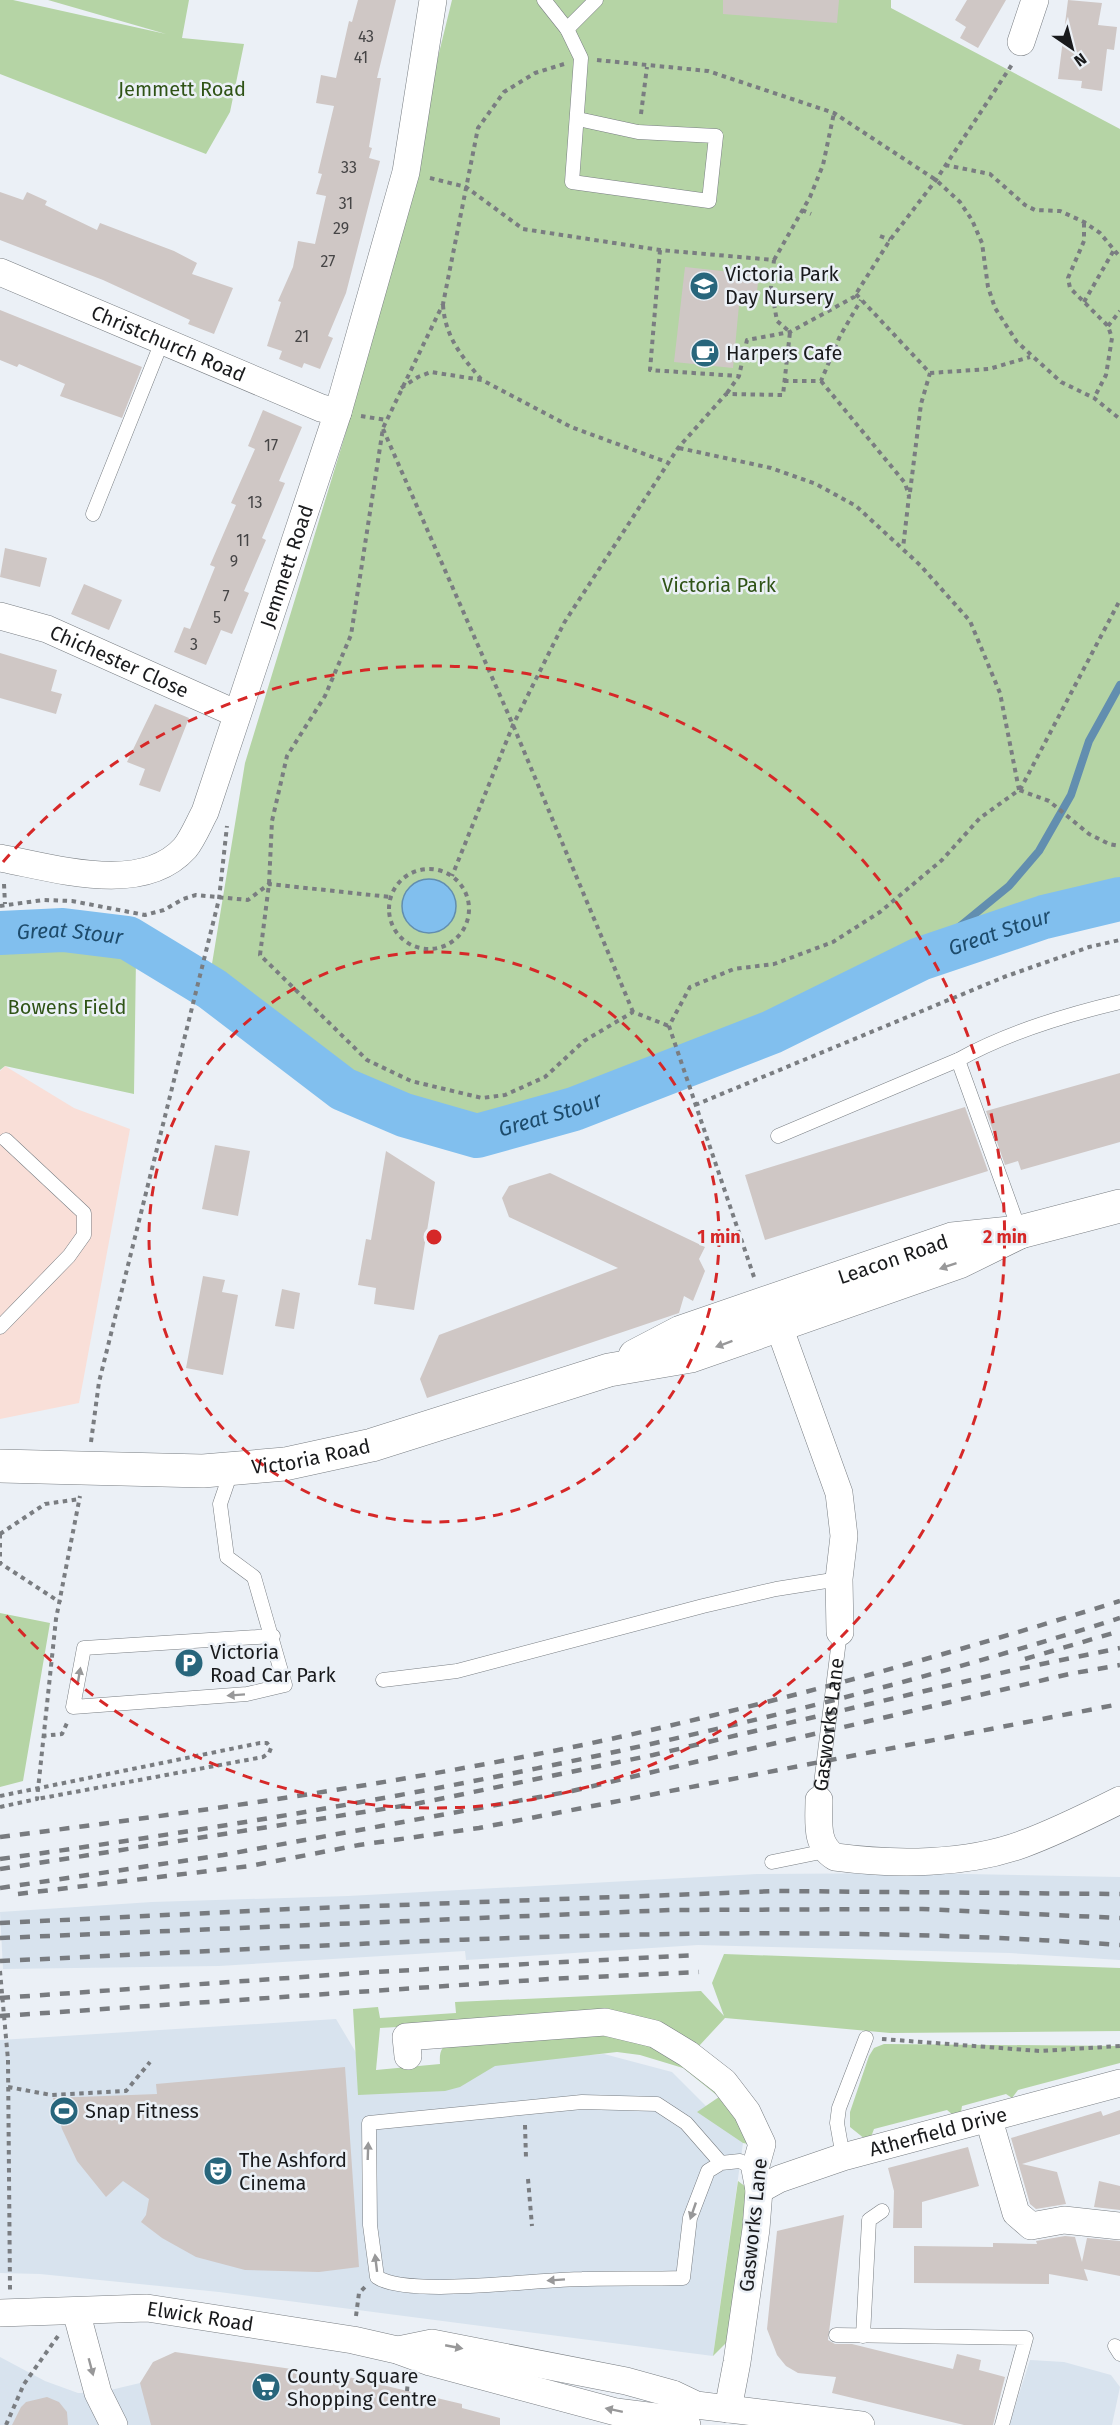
<svg xmlns="http://www.w3.org/2000/svg" width="1120" height="2425" font-family="'Fira Sans',sans-serif">
  <style>
    .built { fill: #d8e3ee }
    .industrial { fill: #f9dfd8 }
    .green { fill: #b5d4a5 }
    .water { fill: #81bfee; stroke: #628eaf; stroke-width: 1.5 }
    .lines { fill: none; stroke-linecap: round; stroke-linejoin: round }
    .stream { stroke: #628eaf; stroke-width: 8 }
    .river { stroke: #81bfee; stroke-width: 44 }
    .building { fill: #cfc7c5 }
    .service-casing { stroke: #797e83; stroke-width: 15 }
    .minor-casing { stroke: #797e83; stroke-width: 28 }
    .tertiary-casing { stroke: #797e83; stroke-width: 34 }
    .path { stroke: #7a7d81; stroke-width: 4; stroke-dasharray: 4.5 4.5; stroke-linecap: butt }
    .service { stroke: #fff; stroke-width: 14 }
    .minor { stroke: #fff; stroke-width: 27 }
    .tertiary { stroke: #fff; stroke-width: 33 }
    .rail { stroke: #787b7f; stroke-width: 4.5; stroke-dasharray: 10 10; stroke-linecap: butt }
    .path-bridge { stroke: #7a7d81; stroke-width: 4; stroke-dasharray: 4.5 4.5; stroke-linecap: butt }
    .oneway { fill: #989899 }
    .ring { fill: none; stroke: #d62828; stroke-width: 3; stroke-dasharray: 10 8 }
    .labels { text-anchor: middle; dominant-baseline: central; stroke-width: 5; stroke-linejoin: round; paint-order: stroke }
    .number-label { font-size: 16px; fill: #464546 }
    .park-label { font-size: 20px; fill: #2f5316; stroke: #ebf0f6 }
    .poi-label { font-size: 20px; fill: #191a1c; stroke: #ebf0f6; text-anchor: start }
    .street-label { font-size: 20px; fill: #191a1c; stroke: #ebf0f6 }
    .water-label { font-size: 21px; font-style: italic; fill: #1d4b6b; stroke: #ebf0f6 }
    .centre { fill: #d62828; stroke: #ebf0f6; stroke-width: 3 }
    .ring-label { font-size: 18px; text-anchor: middle; font-weight: bold; fill: #d62828; stroke: #ebf0f6; stroke-width: 5; stroke-linejoin: round; paint-order: stroke }
  </style>
  <rect width="100%" height="100%" fill="#ebf0f6"/>
  <path class="built" d="M915,1873L1120,1877V1960L1010,1953L698,1945L466,1960L465,1951L219,1966L3,1969L0,1912L152,1902L348,1896L757,1874Z
    M336,2019L367,2071L604,2054L672,2072L743,2143L713,2356L219,2292L40,2274L0,2273V2040Z
    M0,2357L45,2381L78,2393H98L140,2383L152,2373L353,2378L493,2425H0Z
    M1030,2360L1064,2362L1111,2375L1120,2387L1112,2425H1009Z"/>
  <path class="industrial" d="M5,1066L74,1108L130,1129L79,1403L0,1419V1071Z"/>
  <path class="green" d="M0,0H13L166,34L48,0H189L182,38L244,44L230,112L206,154L0,74Z
    M452,0H891V8L1120,129V882L1087,888L967,931H953L851,987L812,1003L670,1059L516,1115L482,1123L457,1121L347,1077L210,976L245,763L346,432Z
    M0,912L136,958L134,1094L5,1066L0,1070Z
    M0,1613L50,1623L23,1781L0,1787Z
    M724,1954L1120,1968V2031L890,2033L725,2018L699,2046L655,2021L616,2014L380,2028L376,2070L440,2064C439,2050 442,2046 454,2039C510,2035 612,2019 663,2043C678,2050 692,2060 705,2071C730,2092 745,2114 755,2145L743,2143L697,2112L719,2097L683,2068L640,2055L617,2052L495,2066L460,2087L445,2091L358,2095L353,2009L378,2007L380,2018L456,2013L455,2002L701,1991L724,2016L712,1983Z
    M884,2044L1120,2046V2063L1018,2090L1012,2098L1006,2094L962,2106L961,2112L953,2115L947,2110L874,2129L871,2137L865,2139L850,2127V2112L869,2056L874,2048Z
    M738,2181L750,2190L732,2337L713,2356Z"/>
  <path class="water" d="M402 906a27 27 0 1 1 54 0a27 27 0 1 1-54 0Z"/>
  <g class="lines">
    <path class="stream" d="M920,959L1009,886L1039,851L1071,795L1089,741L1120,685"/>
    <path class="river" id="s1" d="M0,933L63,930L128,938L212,989L343,1089L404,1115L477,1136L574,1109L772,1032L920,959L1044,917L1120,899"/>
  </g>
  <path class="building" d="M358,0H396L377,78H381L369,147L372,148L369,158L380,161L346,293L328,336L333,338L320,369L304,363L302,368L279,359L282,351L267,346L281,302L278,301L293,267L298,241L315,244L326,196L316,194L322,174L318,173L334,106L316,103L321,75L336,78L349,21L352,22Z
    M723,0H839L837,23L723,14Z
    M967,0H1006L978,48L960,38L966,27L955,20Z
    M1068,0L1102,3L1098,25L1117,27L1114,50L1107,49L1102,91L1081,88L1082,81L1058,79Z
    M0,192L23,200L27,192L47,201L45,205L97,230L100,223L174,251L197,263L192,274L233,288L214,334L188,324L190,320L103,280L0,240Z
    M685,267L759,275L755,307L739,305L733,368L674,362Z
    M0,310L142,367L122,418L60,396L65,384L19,364L17,367L0,360Z
    M263,410L302,427L279,481L285,483L262,538L266,540L244,591L249,593L232,634L221,630L206,665L174,652L184,627L190,629L215,567L210,565L236,505L231,503L255,449L248,446Z
    M5,548L47,558L40,587L0,577Z
    M84,584L122,600L109,630L71,614Z
    M0,653L57,670L51,691L62,694L56,714L0,698Z
    M155,704L189,718L160,792L139,785L145,769L127,762Z
    M1120,1073V1142L1021,1170L1018,1161L1005,1165L986,1111Z
    M965,1107L988,1171L765,1240L745,1175Z
    M215,1145L250,1151L238,1216L202,1209Z
    M386,1151L435,1182L414,1310L374,1304L376,1288L358,1285L366,1239L371,1240Z
    M550,1173L705,1247L699,1259L705,1271L693,1301L684,1296L679,1313L427,1398L420,1379L439,1335L618,1268L509,1217L502,1198L509,1186Z
    M203,1276L225,1280L222,1292L238,1295L223,1375L186,1368Z
    M282,1289L300,1293L294,1329L275,1326Z
    M345,2067L359,2267L319,2272L245,2270L196,2257L162,2238L141,2222L146,2215L149,2199L123,2181L106,2197L77,2161L62,2129L53,2098L157,2094L156,2084Z
    M1120,2110V2134L1022,2164L1057,2172L1066,2204L1036,2209L1030,2204L1011,2138L1101,2111L1103,2116Z
    M968,2147L979,2186L922,2202V2228H893L894,2191L888,2168Z
    M1099,2181L1120,2186V2210L1094,2207Z
    M844,2215L828,2340L835,2344H852L953,2369L957,2354L981,2360L979,2370L1005,2377L993,2425H964L832,2393L836,2377L798,2373L786,2366L777,2355L767,2329L777,2231Z
    M1065,2236L1075,2237L1082,2262L1087,2238L1120,2241V2276L1084,2269L1088,2281L1049,2274V2284L914,2283V2246L993,2247V2243L1037,2244L1036,2241Z
    M175,2352L353,2378L462,2404V2408L500,2418V2425H151L140,2383L153,2362Z
    M47,2397L59,2402L67,2412L68,2425H12L21,2407L26,2402Z"/>
  <g class="lines">
    <g class="service-casing">
      <g id="service">
        <path d="M544,0L567,29L581,58L572,182L709,201L716,136L638,132L578,119"/>
        <path d="M567,29L596,0"/>
        <path d="M93,514L163,339"/>
        <path d="M958,1060L1020,1232"/>
        <path d="M778,1136L958,1060C1008,1032 1065,1015 1120,1002"/>
        <path d="M0,1327L69,1256L84,1235V1213L6,1140"/>
        <path d="M232,1469L220,1504L227,1557L254,1577L285,1685L247,1694L73,1707L84,1648L273,1636"/>
        <path d="M383,1680L457,1671L703,1606L776,1589L839,1579"/>
        <path id="s2" d="M819,1800L840,1632"/>
        <path d="M772,1862L826,1851"/>
        <path d="M843,2157L837,2123L839,2108L866,2038"/>
        <path d="M721,2163L686,2123L657,2104L582,2102L369,2123L370,2225L377,2277C407,2298 539,2279 582,2279C616,2278 649,2279 683,2278L690,2218L708,2171L721,2163L740,2161L755,2169"/>
        <path d="M836,2335L1026,2338L1002,2425"/>
        <path d="M863,2336L869,2220L882,2211"/>
        <path d="M1115,2346L1120,2354"/>
      </g>
    </g>
    <g class="minor-casing">
      <g id="minor">
        <path d="M1021,42L1035,0"/>
        <path id="s3" d="M0,272L321,408L338,412"/>
        <path id="s4" d="M0,616L47,629L237,714"/>
        <path id="s5" d="M0,858C55,868 142,896 185,848C193,838 199,823 205,812L338,412L406,172L433,0"/>
        <path d="M772,1307L839,1493L844,1536L839,1579L840,1632"/>
        <path d="M819,1800C819,1821 815,1845 835,1857C895,1865 966,1865 1023,1844C1056,1832 1088,1816 1120,1800"/>
        <path d="M408,2056L406,2037L605,2022L655,2034L688,2054L724,2082L747,2112L762,2144L755,2169L759,2190L756,2229L737,2362L728,2409"/>
        <path d="M989,2120L1016,2213L1031,2226L1064,2220L1120,2226"/>
        <path id="s6" d="M759,2190L779,2179L843,2157L1120,2083"/>
        <path d="M76,2311L98,2393L114,2425"/>
        <path id="s7" d="M0,2313L147,2308L353,2340L397,2350L430,2362L616,2412L672,2419L687,2425"/>
        <path d="M398,2350L432,2343L626,2381L673,2394L696,2405L861,2425"/>
      </g>
    </g>
    <g class="tertiary-casing">
      <g id="tertiary">
        <path id="s8" d="M635,1356L681,1332L952,1239L1020,1232L1120,1206"/>
        <path id="s9" d="M0,1466L203,1471L285,1464L372,1445L609,1370L691,1356L959,1262L1020,1232"/>
      </g>
    </g>
    <path class="path" d="M597,60L708,71L834,113L936,180L960,202L972,220L982,243L988,287L995,308L1017,342L1061,382L1094,398L1120,419
      M564,64L535,73L504,92L478,128L443,304L383,428L351,635L325,696L287,756L272,821L269,884L260,955L367,1060L411,1081L482,1098L505,1095L545,1077L584,1041L633,1012L669,1026
      M641,114L647,67
      M945,165L990,174L1025,205L1035,210L1060,211L1084,222L1100,233L1120,257
      M430,178L466,187L523,229L660,250L774,260L771,287L777,321L790,332L783,395L726,394L678,448L564,623L513,725L452,876
      M802,210L811,214
      M1084,223V241L1068,278L1070,288L1108,326L1112,338L1106,375L1094,398
      M880,236L890,240
      M660,250L650,370L738,376
      M774,260L810,197L823,165L834,113
      M856,294L930,373L989,369L1030,357
      M1084,302L1114,250
      M443,305C445,336 461,356 481,379
      M1108,326L1120,311
      M784,381H821L840,336L861,300
      M821,381L905,483L909,496L903,548
      M401,388L418,377L431,372L482,380L571,427L669,463
      M727,393L739,376L747,340L790,332L854,297L890,240L936,180L1013,63
      M361,416L386,420
      M383,429L513,725L633,1012
      M679,448L771,468L816,484L856,506L920,565L970,621L1000,693L1019,790
      M910,492L921,404L930,373
      M1020,790L1120,600
      M389 909a40 40 0 1 1 80 0a40 40 0 1 1-80 0Z
      M4,884L5,904
      M0,906L43,900L72,901L145,915L164,910L183,899L196,895L248,900L269,884L390,897
      M695,1105L1004,977L1089,947L1120,940
      M754,1277L669,1026L690,987L734,969L774,964L833,942L880,912L942,860L980,818L1019,790L1049,801L1089,834L1109,844L1120,846
      M91,1442L99,1382L219,899L227,826
      M0,1534V1563L61,1603
      M0,1534L45,1504L80,1499
      M42,1736L62,1734L67,1723
      M0,1807L37,1799L56,1619L80,1496
      M882,2039L1040,2051L1120,2046
      M8,2060L10,2290
      M8,2087L51,2095L126,2091L150,2062
      M525,2125L526,2158
      M528,2179L532,2226
      M356,2316L359,2293L365,2287
      M407,2391L408,2380
      M6,2425L24,2384L58,2336"/>
    <use href="#service" class="service"/>
    <use href="#minor" class="minor"/>
    <use href="#tertiary" class="tertiary"/>
    <path class="rail" d="M1025,1659L1120,1631
      M0,1837C198,1812 396,1784 592,1743C770,1705 946,1655 1120,1601
      M0,1859C377,1807 757,1734 1120,1618
      M0,1869L415,1804L653,1755L1018,1669L1120,1648
      M0,1888L223,1855L572,1791L1069,1674L1120,1665
      M18,1894L250,1866L359,1845L479,1828L1120,1704
      M0,1923L292,1909L778,1891L1120,1894
      M0,1938L672,1910L922,1909L1120,1918
      M0,1961C373,1944 747,1918 1120,1945
      M0,1998L374,1972L698,1955
      M0,2016L550,1979L699,1972"/>
    <path class="path-bridge" d="M0,1796L260,1743H267L271,1748L269,1753L263,1757L37,1799
      M0,1971L8,2060"/>
  </g>
  <defs><path id="oneway-solid" d="M-6-.8H1V-3.2L6.5 0L1 3.2V.8H-6Z" transform="scale(1.5)"/></defs>
  <g class="oneway">
    <use href="#oneway-solid" transform="translate(948 1266) rotate(161)"/>
    <use href="#oneway-solid" transform="translate(724 1344) rotate(160)"/>
    <use href="#oneway-solid" transform="translate(79 1676) rotate(-80)"/>
    <use href="#oneway-solid" transform="translate(236 1695) rotate(176)"/>
    <use href="#oneway-solid" transform="translate(368 2151) rotate(-88)"/>
    <use href="#oneway-solid" transform="translate(693 2211) rotate(109)"/>
    <use href="#oneway-solid" transform="translate(376 2263) rotate(-97)"/>
    <use href="#oneway-solid" transform="translate(556 2280) rotate(176)"/>
    <use href="#oneway-solid" transform="translate(454 2347) rotate(11)"/>
    <use href="#oneway-solid" transform="translate(91 2367) rotate(75)"/>
    <use href="#oneway-solid" transform="translate(614 2410) rotate(-168)"/>
  </g>
  <g class="ring">
    <circle cx="434" cy="1237" r="285"/>
    <path d="M3 862A571 571 0 1 1 3 1612"/>
  </g>
  <defs>
    <g id="school-disc" transform="scale(1.5)"><circle r="9.5" fill="#28667c" stroke="#ebf0f6"/><path d="M0-5L7-2L0 1L-7-2ZM-4 1L0 2.5L4 1V4Q0 6-4 4Z" fill="#fff"/></g>
    <g id="cafe-disc" transform="scale(1.5)"><circle r="9.5" fill="#28667c" stroke="#ebf0f6"/><path d="M-5.5-4.5H6V0H3Q3 3.5 0 3.5H-2.5Q-5.5 3.5-5.5 0ZM3-3.2v2h1.7v-2ZM-6 4.5H4V6H-6Z" fill="#fff"/></g>
    <g id="parking-disc" transform="scale(1.5)"><circle r="9.5" fill="#28667c" stroke="#ebf0f6"/><path d="M-3.5-5.5H1a3.5 3.5 0 0 1 0 7H-1V5.5H-3.5ZM-1-3.4V-.6H.8a1.4 1.4 0 0 0 0-2.8Z" fill="#fff"/></g>
    <g id="stadium-disc" transform="scale(1.5)"><circle r="9.5" fill="#28667c" stroke="#ebf0f6"/><path d="M0-5a6.5 5 0 1 0 0 10a6.5 5 0 1 0 0-10ZM-3.5-1.8h7v3.6h-7Z" fill="#fff"/></g>
    <g id="theatre-disc" transform="scale(1.5)"><circle r="9.5" fill="#28667c" stroke="#ebf0f6"/><path d="M-5-5.5Q0-4 5-5.5V0Q5 5 0 6Q-5 5-5 0ZM-3.3-2.5H-1v1.5H-3.3ZM1-2.5H3.3v1.5H1ZM-2.8 1Q0 5.5 2.8 1Z" fill="#fff"/></g>
    <g id="supermarket-disc" transform="scale(1.5)"><circle r="9.5" fill="#28667c" stroke="#ebf0f6"/><path d="M-6-5.5h2.5l.6 2H6L4.5 2H-2.5L-4.4-4H-6ZM-1.5 3.2a1.3 1.3 0 1 0 .1 0ZM3 3.2a1.3 1.3 0 1 0 .1 0Z" fill="#fff"/></g>
  </defs>
  <g fill-rule="evenodd">
    <use href="#school-disc" x="704" y="286"/>
    <use href="#cafe-disc" x="705" y="353"/>
    <use href="#parking-disc" x="189" y="1663"/>
    <use href="#stadium-disc" x="64" y="2111"/>
    <use href="#theatre-disc" x="218" y="2171"/>
    <use href="#supermarket-disc" x="266" y="2387"/>
  </g>
  <g class="labels">
    <g class="number-label">
      <text x="366" y="36">43</text>
      <text x="361" y="57">41</text>
      <text x="349" y="167">33</text>
      <text x="346" y="203">31</text>
      <text x="341" y="228">29</text>
      <text x="328" y="261">27</text>
      <text x="302" y="336">21</text>
      <text x="271" y="445">17</text>
      <text x="255" y="502">13</text>
      <text x="243" y="540">11</text>
      <text x="234" y="561">9</text>
      <text x="226" y="596">7</text>
      <text x="217" y="617">5</text>
      <text x="194" y="644">3</text>
    </g>
    <g class="park-label">
      <text x="182" y="89">Jemmett Road</text>
      <text x="719" y="585">Victoria Park</text>
      <text x="67" y="1007">Bowens Field</text>
    </g>
    <g class="poi-label">
      <text x="725" y="274">Victoria Park<tspan x="725" dy="23">Day Nursery</tspan></text>
      <text x="726" y="353">Harpers Cafe</text>
      <text x="210" y="1652">Victoria<tspan x="210" dy="23">Road Car Park</tspan></text>
      <text x="85" y="2111">Snap Fitness</text>
      <text x="239" y="2160">The Ashford<tspan x="239" dy="23">Cinema</tspan></text>
      <text x="287" y="2376">County Square<tspan x="287" dy="23">Shopping Centre</tspan></text>
    </g>
    <g class="street-label">
      <text stroke="none"><textPath href="#s3" startOffset="183">Christchurch Road</textPath></text>
      <text stroke="none"><textPath href="#s5" startOffset="494">Jemmett Road</textPath></text>
      <text stroke="none"><textPath href="#s4" startOffset="128">Chichester Close</textPath></text>
      <text stroke="none"><textPath href="#s8" startOffset="276">Leacon Road</textPath></text>
      <text stroke="none"><textPath href="#s9" startOffset="312">Victoria Road</textPath></text>
      <text stroke="none"><textPath href="#s2" startOffset="76">Gasworks Lane</textPath></text>
      <text stroke="none"><textPath href="#s6" startOffset="189">Atherfield Drive</textPath></text>
      <text transform="translate(753 2225) rotate(-84)">Gasworks Lane</text>
      <text stroke="none"><textPath href="#s7" startOffset="201">Elwick Road</textPath></text>
    </g>
    <g class="water-label">
      <text stroke="none"><textPath href="#s1" startOffset="1096">Great Stour</textPath></text>
      <text stroke="none"><textPath href="#s1" startOffset="70">Great Stour</textPath></text>
      <text stroke="none"><textPath href="#s1" startOffset="610">Great Stour</textPath></text>
    </g>
  </g>
  <circle cx="434" cy="1237" r="9" class="centre"/>
  <g class="ring-label">
    <text x="719" y="1243">1 min</text>
    <text x="1005" y="1243">2 min</text>
  </g>
  <g transform="translate(1072 48) rotate(145)" stroke="#ebf0f6" stroke-width="4.5" paint-order="stroke">
  <path d="M0-4.5L10 22L0 15L-10 22Z" fill="#191a1c"/>
  <text y="-9" font-size="16" font-weight="bold" text-anchor="middle" fill="#191a1c">N</text>
  </g>
</svg>
